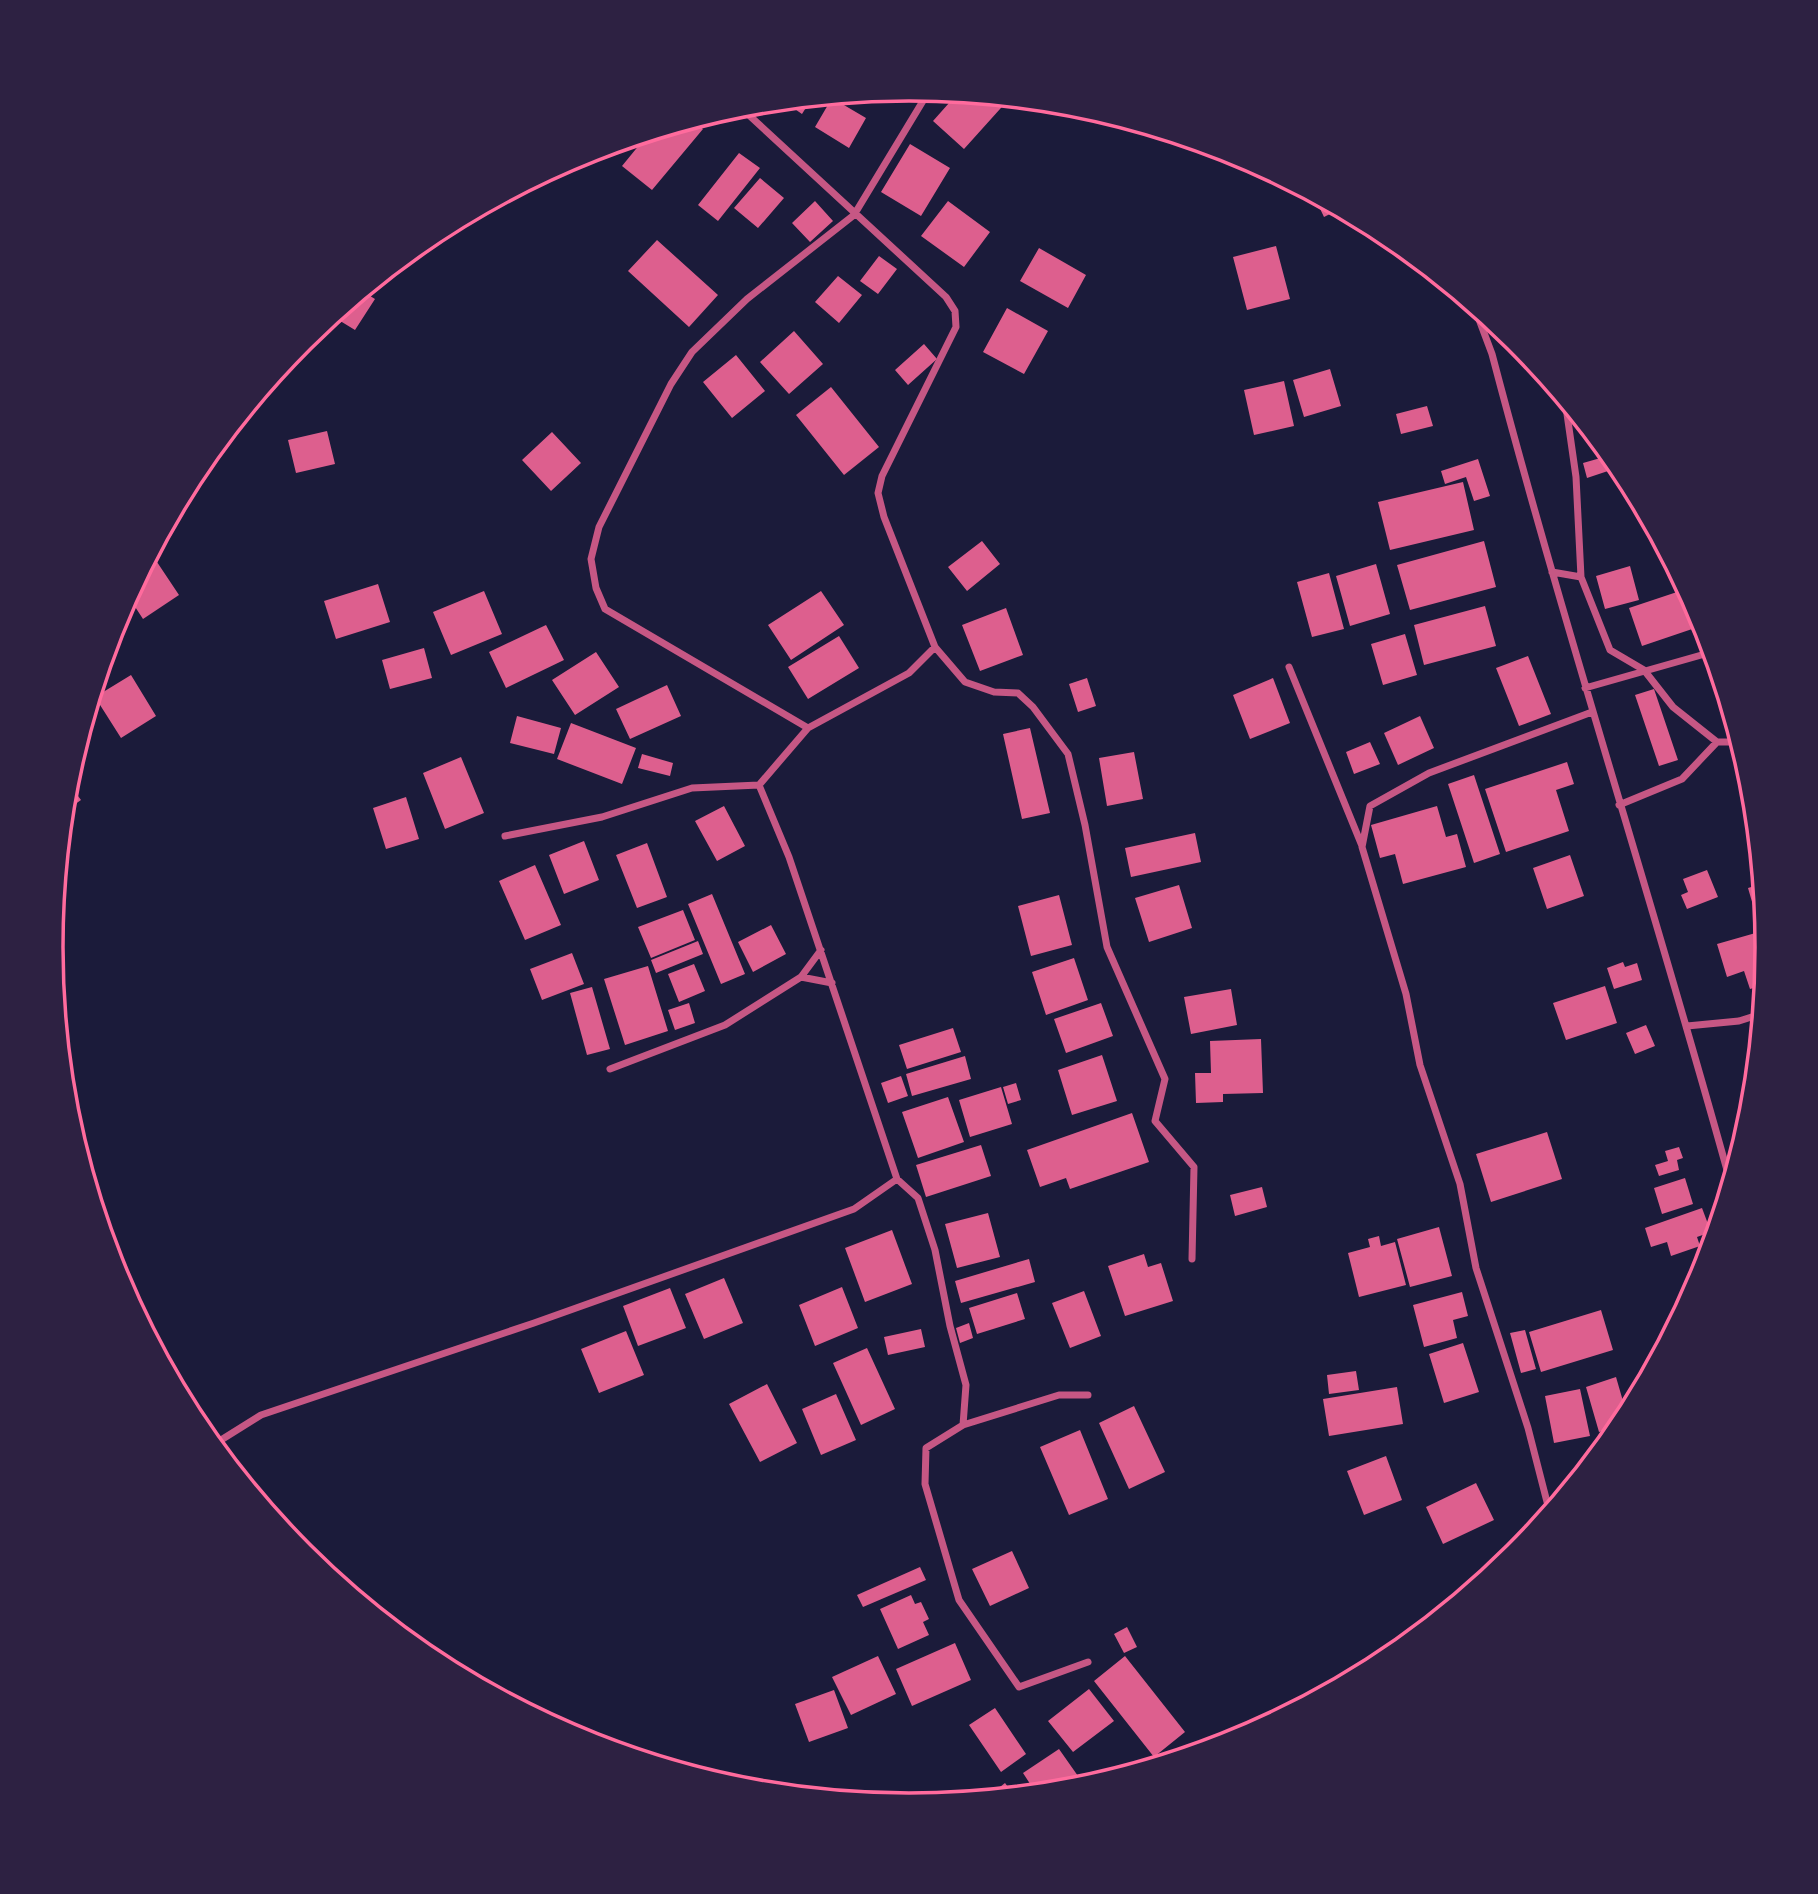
<svg xmlns="http://www.w3.org/2000/svg" width="1818" height="1894" font-family="'Exo 2',sans-serif">
  <style>
    .building { fill: #dd5f8e }
    .lines { fill: none; stroke-linecap: round; stroke-linejoin: round }
    .minor { stroke: #c65784; stroke-width: 7 }
    .rim { fill: none; stroke: #ff6b9d; stroke-width: 3.5 }
  </style>
  <rect width="100%" height="100%" fill="#1b1b3a"/>
  <path class="building" d="M957,94L1009,99L964,149L933,121Z
    M812,98L802,114L783,101Z
    M832,98L866,118L849,148L815,127Z
    M692,120L703,129L652,190L622,166L649,133Z
    M910,144L950,168L921,216L881,192Z
    M739,153L760,168L718,221L698,205Z
    M760,178L784,198L758,228L734,208Z
    M1313,194L1316,196L1340,209L1324,217Z
    M815,201L833,221L810,242L792,223Z
    M948,201L990,232L964,267L921,236Z
    M657,240L718,295L689,327L628,271Z
    M1276,246L1290,299L1247,310L1233,257Z
    M1039,248L1086,275L1068,308L1020,281Z
    M879,256L897,269L878,294L860,281Z
    M838,276L862,295L839,323L815,302Z
    M362,291L375,299L355,330L332,316Z
    M1007,308L1048,331L1024,374L983,352Z
    M794,331L823,364L789,394L760,362Z
    M924,344L937,359L908,385L895,370Z
    M736,355L765,391L732,418L703,382Z
    M1330,369L1341,406L1304,417L1293,380Z
    M1284,381L1294,426L1254,435L1244,390Z
    M831,387L879,447L844,475L796,415Z
    M1427,406L1433,426L1401,434L1396,414Z
    M327,431L335,464L296,473L288,440Z
    M552,432L581,463L551,491L522,460Z
    M1604,457L1608,471L1587,478L1583,463Z
    M1478,459L1490,496L1474,501L1466,477L1445,484L1441,471Z
    M1463,482L1474,530L1390,550L1378,502Z
    M982,541L1000,564L967,591L948,567Z
    M1484,541L1496,587L1410,610L1397,565Z
    M151,553L179,595L143,619L128,596Z
    M1376,564L1390,614L1350,626L1336,576Z
    M1630,566L1639,600L1605,609L1596,576Z
    M1329,573L1344,629L1312,637L1297,582Z
    M378,584L390,622L336,639L324,601Z
    M1686,589L1704,625L1642,646L1629,608Z
    M484,591L502,634L451,655L433,612Z
    M821,591L844,625L791,660L768,625Z
    M1485,606L1496,646L1424,665L1414,625Z
    M1006,608L1023,655L980,671L962,625Z
    M546,625L564,660L506,688L489,652Z
    M1405,634L1417,675L1383,685L1371,644Z
    M839,636L859,668L808,699L788,667Z
    M424,648L432,678L390,689L382,660Z
    M596,652L619,687L575,715L552,680Z
    M1528,656L1551,714L1519,726L1496,668Z
    M131,675L156,716L121,738L95,697Z
    M1087,678L1096,706L1078,712L1069,684Z
    M1273,678L1290,723L1250,739L1233,695Z
    M667,685L681,716L630,739L616,709Z
    M1654,689L1678,760L1659,766L1635,695Z
    M517,716L561,728L554,754L510,743Z
    M1420,716L1434,748L1398,765L1384,733Z
    M571,723L636,748L622,784L557,759Z
    M1030,728L1050,813L1022,819L1003,734Z
    M1370,742L1380,764L1354,774L1346,752Z
    M1134,752L1143,799L1107,806L1099,758Z
    M642,754L673,763L670,776L638,768Z
    M461,757L484,813L445,829L423,773Z
    M1567,762L1574,784L1556,790L1569,831L1506,852L1485,789Z
    M1474,775L1500,854L1474,863L1448,784Z
    M67,781L81,800L64,812V810Z
    M406,797L419,839L386,849L373,808Z
    M724,806L745,846L717,861L695,821Z
    M1437,806L1446,837L1457,834L1466,867L1403,884L1395,854L1380,858L1371,825Z
    M1195,833L1201,862L1131,877L1125,848Z
    M584,841L599,880L564,894L549,855Z
    M647,843L667,897L637,908L616,855Z
    M1570,855L1584,896L1547,909L1533,868Z
    M535,865L561,925L525,940L499,881Z
    M1707,870L1718,897L1687,909L1681,895L1688,892L1683,879Z
    M1761,884L1765,924L1759,926L1748,888Z
    M1179,885L1192,928L1149,942L1135,898Z
    M712,894L745,974L721,984L688,904Z
    M1059,895L1072,945L1031,956L1018,906Z
    M683,910L695,940L651,958L638,927Z
    M771,925L786,954L753,972L738,942Z
    M1766,930L1764,985L1750,989L1744,971L1727,977L1717,944Z
    M698,941L703,954L656,973L651,960Z
    M572,953L584,984L542,1000L530,969Z
    M1074,958L1088,1000L1046,1015L1032,972Z
    M1623,962L1625,967L1637,963L1642,980L1614,989L1607,968Z
    M694,964L705,991L679,1002L668,974Z
    M648,966L668,1031L625,1045L604,979Z
    M1605,986L1617,1023L1566,1040L1553,1003Z
    M592,987L610,1049L587,1055L570,993Z
    M1231,989L1237,1025L1191,1034L1184,997Z
    M689,1003L695,1023L675,1030L668,1010Z
    M1101,1003L1113,1036L1066,1053L1054,1019Z
    M1646,1025L1655,1046L1635,1054L1626,1033Z
    M953,1028L961,1052L907,1069L899,1045Z
    M1261,1039L1263,1093L1223,1094V1102L1196,1103L1195,1073H1211L1210,1041Z
    M1102,1055L1117,1101L1072,1115L1058,1070Z
    M965,1056L971,1079L912,1096L906,1074Z
    M901,1076L908,1096L888,1103L881,1083Z
    M1016,1083L1021,1100L1008,1104L1003,1087Z
    M1001,1087L1012,1124L970,1137L959,1100Z
    M948,1097L964,1142L918,1158L902,1112Z
    M1132,1113L1149,1162L1070,1189L1066,1178L1040,1187L1027,1150Z
    M1547,1132L1562,1179L1491,1202L1476,1154Z
    M981,1145L991,1176L926,1197L916,1165Z
    M1679,1147L1683,1158L1677,1160L1679,1170L1659,1176L1655,1165L1668,1161L1665,1151Z
    M1685,1178L1693,1204L1662,1214L1654,1188Z
    M1262,1187L1267,1207L1235,1216L1230,1195Z
    M1702,1208L1711,1232L1697,1237L1700,1246L1671,1256L1667,1242L1651,1247L1645,1228Z
    M988,1213L1000,1257L957,1268L945,1224Z
    M1439,1227L1452,1276L1410,1287L1397,1239Z
    M892,1230L912,1284L865,1302L845,1248Z
    M1379,1236L1381,1246L1395,1242L1406,1285L1359,1297L1348,1253L1370,1247L1368,1239Z
    M1144,1254L1148,1267L1161,1263L1173,1301L1125,1316L1108,1266Z
    M1029,1259L1035,1282L961,1303L955,1281Z
    M724,1278L743,1323L704,1339L685,1294Z
    M842,1287L858,1328L815,1346L799,1305Z
    M670,1288L686,1328L638,1346L623,1306Z
    M1084,1291L1101,1336L1070,1348L1052,1303Z
    M1462,1292L1468,1316L1453,1320L1457,1338L1424,1347L1413,1305Z
    M1017,1293L1025,1319L977,1334L969,1308Z
    M1601,1310L1613,1350L1541,1372L1529,1332Z
    M969,1323L973,1338L960,1343L956,1328Z
    M921,1329L925,1347L888,1355L884,1337Z
    M1525,1330L1536,1369L1521,1373L1510,1333Z
    M626,1331L644,1375L599,1393L581,1349Z
    M1463,1343L1479,1392L1444,1403L1429,1354Z
    M867,1348L895,1409L861,1425L833,1363Z
    M1356,1371L1359,1390L1329,1394L1327,1375Z
    M1616,1377L1627,1415L1621,1426L1599,1432L1586,1387Z
    M767,1384L797,1443L760,1462L729,1404Z
    M1397,1387L1403,1424L1329,1436L1323,1399Z
    M1580,1389L1590,1436L1554,1443L1545,1396Z
    M836,1394L856,1440L821,1455L802,1409Z
    M1134,1406L1165,1472L1129,1489L1099,1423Z
    M1080,1430L1108,1499L1069,1515L1040,1447Z
    M1386,1456L1402,1500L1364,1515L1347,1471Z
    M1476,1483L1494,1520L1443,1544L1426,1507Z
    M1012,1551L1029,1588L990,1606L972,1569Z
    M920,1567L926,1580L863,1607L857,1595Z
    M911,1595L915,1604L921,1602L929,1619L923,1622L929,1635L898,1649L880,1609Z
    M1127,1627L1137,1647L1124,1653L1114,1634Z
    M955,1643L971,1680L912,1706L896,1669Z
    M878,1656L896,1694L851,1715L832,1677Z
    M1125,1656L1185,1732L1154,1757L1094,1681Z
    M1089,1689L1114,1721L1073,1752L1048,1721Z
    M834,1690L848,1728L809,1742L795,1704Z
    M995,1708L1026,1754L1001,1772L969,1725Z
    M1059,1749L1085,1786L1036,1793L1023,1773Z
    M1005,1783L1014,1795L986,1798Z"/>
  <g class="lines">
    <path class="minor" d="M739,106L946,297L955,311L956,327L882,476L878,493L884,517L935,647L965,682L994,692L1018,693L1033,707L1068,754L1085,825L1107,947L1165,1079L1155,1121L1194,1167L1192,1259
      M1474,306L1492,354C1565,632 1654,905 1730,1181
      M1565,400L1576,477L1581,577L1610,650L1644,670L1673,707L1717,742H1739
      M1552,572L1581,577
      M1289,667L1362,846
      M1585,688L1712,652
      M808,728L605,609L596,588L591,559L599,527L671,384L692,352L747,299L854,215L929,91
      M759,785L789,857L897,1179L918,1198L935,1250L950,1326L966,1385L963,1425L926,1448L925,1484L959,1600L1019,1687L1088,1662
      M1619,805L1682,779L1717,742
      M505,836L602,817L692,788L759,785L808,728L909,673L935,647
      M801,977L832,983
      M1687,1026L1739,1021L1761,1014
      M610,1069L725,1025L801,977L821,950
      M963,1425L1059,1395H1088
      M213,1445L261,1415L534,1323L854,1209L897,1179
      M1555,1506L1547,1502L1528,1428L1476,1268L1460,1184L1420,1065L1406,994L1362,847L1370,806L1429,773L1592,712"/>
  </g>
  <path d="M0 0H1818V1894H0ZM63 947a846 846 0 1 1 1692 0a846 846 0 1 1-1692 0Z" fill="#2d2142" fill-rule="evenodd"/>
  <path class="rim" d="M63 947a846 846 0 1 1 1692 0a846 846 0 1 1-1692 0Z"/>
</svg>
